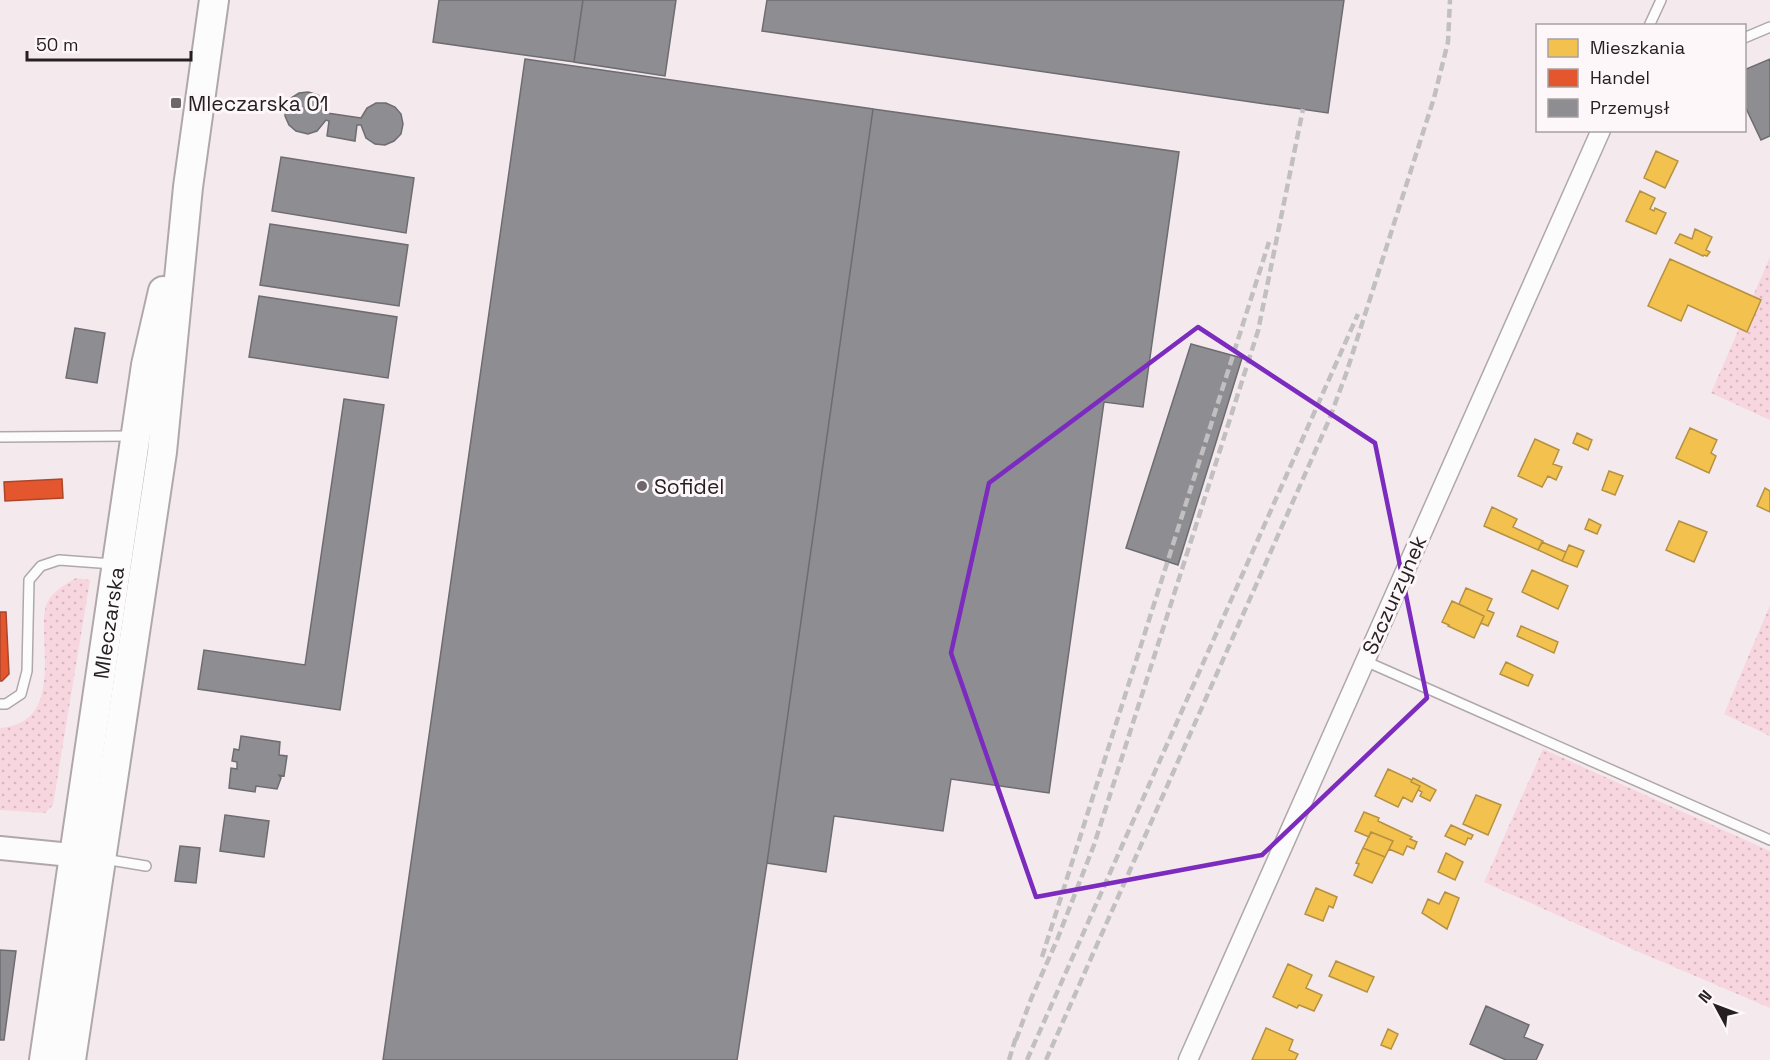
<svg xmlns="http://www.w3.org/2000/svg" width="1770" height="1060" font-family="'Space Grotesk',sans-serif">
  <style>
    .green { fill: url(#green-dots) }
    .homes { fill: #f2c14e; stroke: #b59141; stroke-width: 1.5 }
    .shops { fill: #e4572e; stroke: #ab462a; stroke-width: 1.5 }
    .industry { fill: #8d8d92; stroke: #6e6c70; stroke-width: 1.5 }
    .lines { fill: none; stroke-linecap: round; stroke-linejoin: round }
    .service-casing { stroke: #afa8aa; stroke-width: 12 }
    .minor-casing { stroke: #afa8aa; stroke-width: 21 }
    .tertiary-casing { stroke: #afa8aa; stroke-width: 26 }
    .primary-casing { stroke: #afa8aa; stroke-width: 32 }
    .service { stroke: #fdfcfc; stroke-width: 9 }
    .minor { stroke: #fdfcfc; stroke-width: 18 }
    .tertiary { stroke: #fdfcfc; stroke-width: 22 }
    .primary { stroke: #fdfcfc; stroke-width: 28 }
    .rail { stroke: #c1bfbf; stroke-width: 4.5; stroke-dasharray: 9 4.5; stroke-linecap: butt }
    .marked { fill: none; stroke: #7b2cbf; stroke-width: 4.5; stroke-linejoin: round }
    .poi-dot { fill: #6e6769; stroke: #fdf7f9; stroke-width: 2 }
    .labels { text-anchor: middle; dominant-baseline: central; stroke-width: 6; stroke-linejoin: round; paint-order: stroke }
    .poi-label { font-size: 21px; fill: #262022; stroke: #fdf7f9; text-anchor: start }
    .street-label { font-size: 21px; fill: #262022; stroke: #fdf7f9 }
  </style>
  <defs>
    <pattern id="green-dots" width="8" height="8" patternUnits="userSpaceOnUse" patternTransform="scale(1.5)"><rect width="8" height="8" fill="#f8d6e0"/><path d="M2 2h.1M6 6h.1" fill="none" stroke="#d4b7c0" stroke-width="1.8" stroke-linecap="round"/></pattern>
  </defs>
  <rect width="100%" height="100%" fill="#f4eaed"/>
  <path class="green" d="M1770,257V420L1711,393Z
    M76,578L90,580L53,805L45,813L0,810V728C52,724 45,672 44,633C44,623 43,611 48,601C53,591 66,584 76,578Z
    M1770,605V736L1724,714Z
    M1543,749L1770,851V1008L1632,949L1484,882Z"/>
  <path class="homes" d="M1656,151L1678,161L1665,188L1644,178Z
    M1640,191L1655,198L1650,209L1654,211L1655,208L1666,213L1656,234L1626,221Z
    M1695,229L1712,237L1706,250L1710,252L1707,256L1704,255L1703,256L1675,243L1680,234L1692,239Z
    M1670,259L1761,300L1747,332L1688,305L1681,321L1648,306Z
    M1690,428L1717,440L1711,453L1716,456L1709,473L1676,458Z
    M1577,433L1592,440L1588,450L1573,443Z
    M1535,439L1559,450L1553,464L1562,467L1556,480L1548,476L1542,487L1518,476Z
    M1609,471L1623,476L1615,495L1602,490Z
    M1765,488L1770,491V512L1757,506Z
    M1492,507L1517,519L1513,527L1543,541L1538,550L1484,526Z
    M1589,519L1601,525L1597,534L1585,529Z
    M1679,521L1707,532L1694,562L1666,550Z
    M1542,542L1566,552L1562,561L1538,550Z
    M1569,545L1584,551L1577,567L1562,561Z
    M1532,570L1568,586L1558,609L1522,592Z
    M1466,588L1492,599L1487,610L1494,613L1488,626L1481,623L1484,616L1459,604Z
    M1452,601L1484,616L1474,638L1448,626L1449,625L1442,622Z
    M1521,626L1558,642L1554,653L1517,636Z
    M1506,662L1533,675L1528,686L1500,674Z
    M1388,769L1412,780L1411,782L1420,786L1412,802L1403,797L1398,807L1375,796Z
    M1413,778L1436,790L1430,801L1420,796L1422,792L1418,790L1420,786L1411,782Z
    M1476,795L1501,805L1488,835L1463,824Z
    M1364,812L1379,818L1378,821L1412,837L1410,839L1417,842L1414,849L1407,846L1403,855L1389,849L1393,841L1371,832L1369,837L1355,831Z
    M1451,825L1473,835L1471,839L1468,838L1465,845L1445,836Z
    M1371,832L1393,841L1385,857L1363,848Z
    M1363,848L1385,857L1372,883L1354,875L1359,864L1356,863Z
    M1446,853L1463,862L1455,880L1438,872Z
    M1316,888L1337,897L1333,908L1329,906L1323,921L1305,914Z
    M1445,892L1459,898L1447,929L1422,913L1428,899L1439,904Z
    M1336,961L1374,977L1367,992L1329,976Z
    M1288,964L1312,975L1306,988L1322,995L1314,1011L1299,1005L1297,1008L1273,997Z
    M1266,1028L1293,1040L1289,1050L1298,1054L1295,1060H1252Z
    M1388,1029L1398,1034L1391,1049L1381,1045Z"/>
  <path class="shops" d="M62,479L63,498L5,501L4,482Z
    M0,612H6L9,674L2,681H0Z"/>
  <path class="industry" d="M439,0H583L574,62L433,42Z
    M583,0H676L665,76L574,62Z
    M767,0H1344L1328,113L762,31Z
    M525,59L873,109L767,863L737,1060H383Z
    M1770,59V136L1761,140L1744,104V70Z
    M308,92L318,95L325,102L327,113L361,118L367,108L376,103H386L395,107L401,114L403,124L401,134L394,141L385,145L375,144L366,138L361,125H357L355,141L327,136L329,121L326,120L317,131L308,134L296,131L289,125L285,116L286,107L291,98L299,93Z
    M873,109L1179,152L1143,407L1104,402L1049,793L951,779L943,831L834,816L826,872L767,863Z
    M281,157L414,178L406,233L272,211Z
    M270,224L408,245L399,306L260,285Z
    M259,296L397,317L388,378L249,357Z
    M75,328L105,333L97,383L66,378Z
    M1191,344L1242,358L1178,565L1126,548Z
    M344,399L384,405L340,710L198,689L204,650L305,665Z
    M241,736L280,742L279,755L287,756L284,776L279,775L281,778L277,789L256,786L255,792L229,788L231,768L237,769V762L232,761L234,749L239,750Z
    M225,815L269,821L264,857L220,851Z
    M180,846L200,848L196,883L175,881Z
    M0,950L16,951L4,1040H0Z
    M1486,1006L1529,1025L1524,1037L1543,1045L1536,1060H1506L1470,1044Z"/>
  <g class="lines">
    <g class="service-casing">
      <path id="service" d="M1649,26L1661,0
        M1744,38L1770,27
        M0,437L131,436
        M1365,661L1770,840
        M0,704H6L21,694L27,671L29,580L41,566L59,560L113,564
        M104,859L146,866"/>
    </g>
    <g class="minor-casing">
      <path id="minor" d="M1188,1060L1601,130"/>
    </g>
    <g class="tertiary-casing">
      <path id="tertiary" d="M0,848L91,857"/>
    </g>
    <g class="primary-casing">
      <g id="primary">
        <path id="s1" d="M44,1060L146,365L163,291"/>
        <path d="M71,1060L162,452L188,187L214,0"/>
      </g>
    </g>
    <use href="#service" class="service"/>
    <use href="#minor" class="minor"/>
    <use href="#tertiary" class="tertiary"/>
    <use href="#primary" class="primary"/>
    <path class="rail" d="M1042,957L1269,242
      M1016,1040L1031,999L1057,940L1094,845L1258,331L1303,109
      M1009,1060L1017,1034
      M1027,1060L1358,314
      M1046,1060L1329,420L1346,374L1434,98L1448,42L1450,0"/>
  </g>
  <path class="marked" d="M1198,327L1375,443L1427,698L1262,855L1036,897L951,653L989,483Z"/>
  <g class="poi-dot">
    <rect x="170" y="97" width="12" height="12" rx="3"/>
    <circle cx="642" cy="486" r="6"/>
  </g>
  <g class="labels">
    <g class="poi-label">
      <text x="188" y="103">Mleczarska 01</text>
      <text x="654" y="486">Sofidel</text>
    </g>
    <g class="street-label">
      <text transform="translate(1394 595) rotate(-66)">Szczurzynek</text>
      <text stroke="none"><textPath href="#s1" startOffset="442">Mleczarska</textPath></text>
    </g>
  </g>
  <rect x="1536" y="24" width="210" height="108" fill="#fdf7f9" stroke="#a7a1a3" stroke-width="1.5"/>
  <rect x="1548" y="39" width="30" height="18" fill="#f2c14e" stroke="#a7a1a3" stroke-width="1.5"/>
  <text x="1590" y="54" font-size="18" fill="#262022">Mieszkania</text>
  <rect x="1548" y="69" width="30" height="18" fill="#e4572e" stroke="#a7a1a3" stroke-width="1.5"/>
  <text x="1590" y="84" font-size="18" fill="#262022">Handel</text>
  <rect x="1548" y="99" width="30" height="18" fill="#8d8d92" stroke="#a7a1a3" stroke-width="1.5"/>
  <text x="1590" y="114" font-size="18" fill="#262022">Przemysł</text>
  <g transform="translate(1716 1006) rotate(311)" stroke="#fdf7f9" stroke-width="4.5" paint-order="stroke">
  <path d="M0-4.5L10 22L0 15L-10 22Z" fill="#262022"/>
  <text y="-9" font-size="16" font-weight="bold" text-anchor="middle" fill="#262022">N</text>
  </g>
  <path d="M27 51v9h164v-9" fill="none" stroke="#262022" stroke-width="3"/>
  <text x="36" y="51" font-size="18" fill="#262022" stroke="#fdf7f9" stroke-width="4.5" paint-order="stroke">50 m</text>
</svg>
